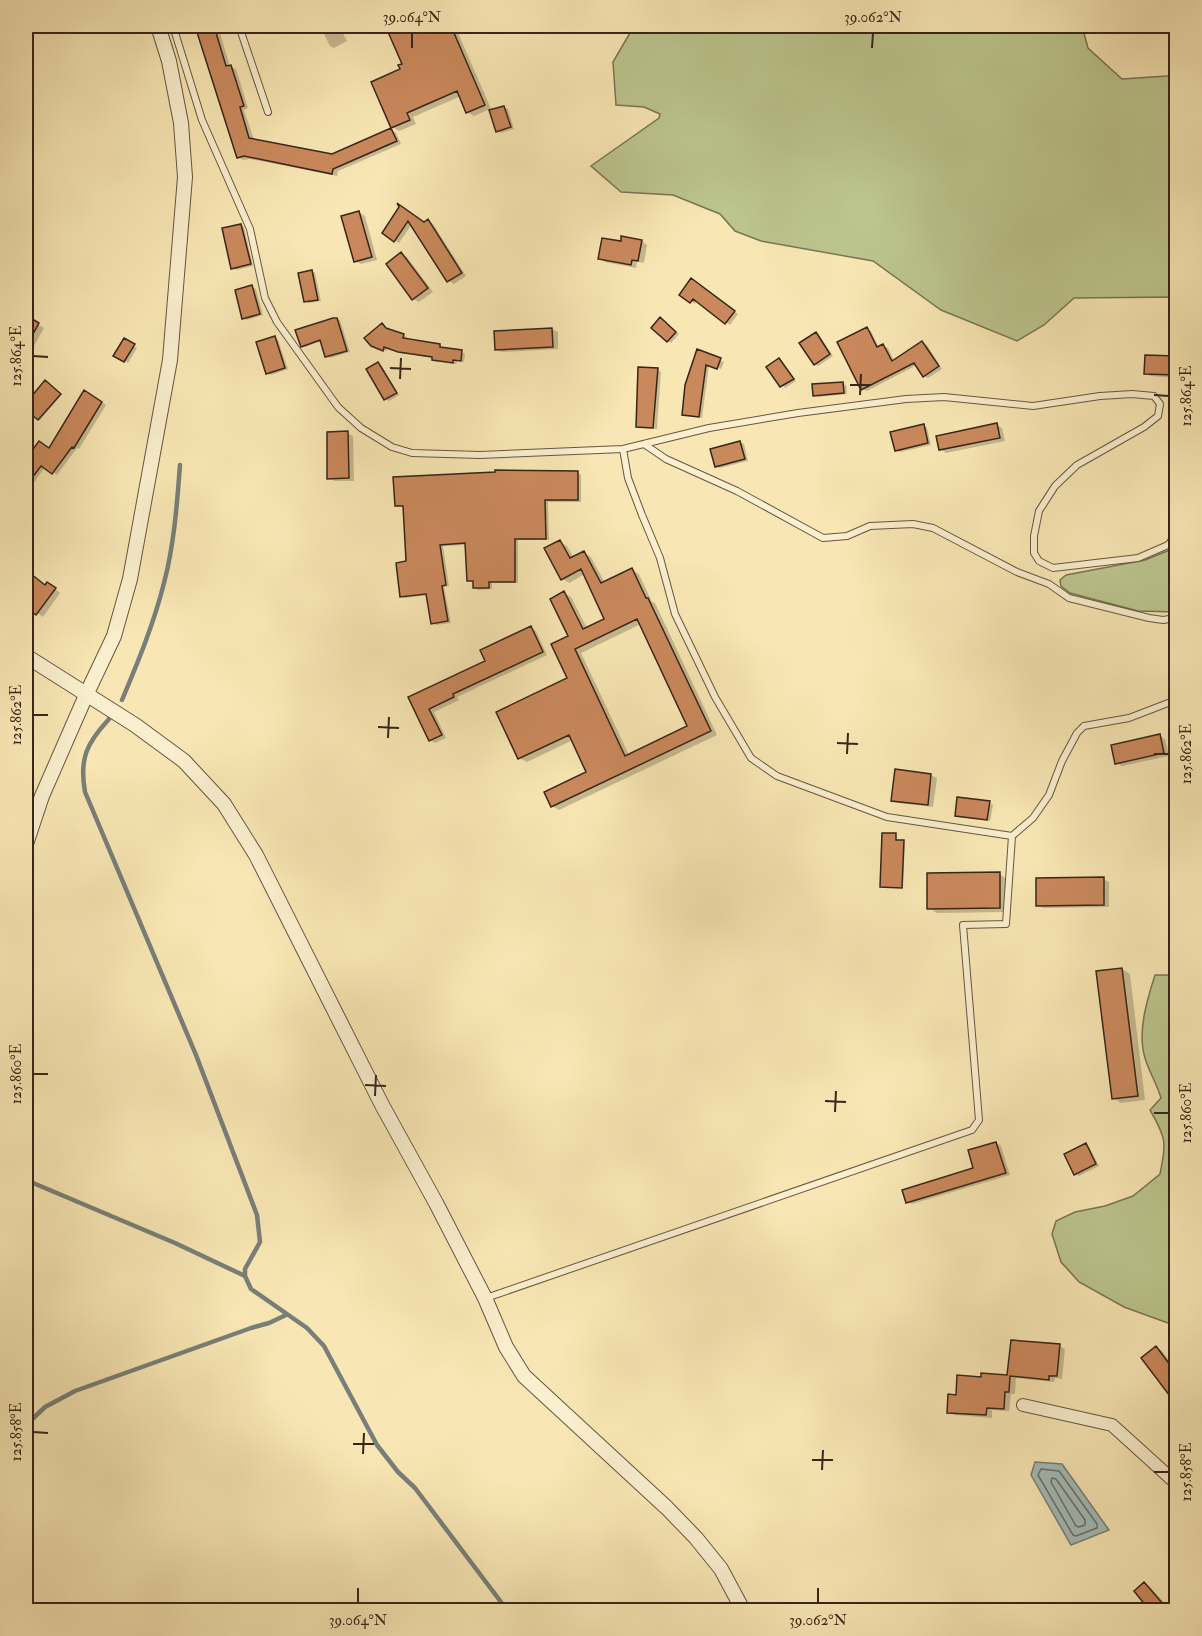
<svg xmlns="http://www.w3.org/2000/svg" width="1202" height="1636" font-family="'IM FELL Double Pica',serif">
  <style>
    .green { fill: #bcc58e; stroke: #7a7454; stroke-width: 1.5 }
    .water { fill: #a3bcb9; stroke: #787f79; stroke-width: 1.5 }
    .shadow { fill: #0003; fill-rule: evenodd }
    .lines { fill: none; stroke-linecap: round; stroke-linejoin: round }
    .shore { stroke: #6d7069; stroke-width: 1.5 }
    .stream { stroke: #787f79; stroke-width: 4.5 }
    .building { fill: #ca895c; stroke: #372419; stroke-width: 1.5; fill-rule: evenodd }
    .service-casing { stroke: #675540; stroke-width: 8 }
    .minor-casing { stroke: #675540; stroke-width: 14 }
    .tertiary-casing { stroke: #675540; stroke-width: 16 }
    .service { stroke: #faefce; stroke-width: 6 }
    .minor { stroke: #faefce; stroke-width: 12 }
    .tertiary { stroke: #faefce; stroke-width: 14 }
    .ticks { fill: none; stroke: #372419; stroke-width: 2 }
    .neatline { fill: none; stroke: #372419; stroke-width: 2 }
    .ticks-label { font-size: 15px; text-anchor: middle; fill: #372419 }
  </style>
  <rect width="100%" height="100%" fill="#f8e7b4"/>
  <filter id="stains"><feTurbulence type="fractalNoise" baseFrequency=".00333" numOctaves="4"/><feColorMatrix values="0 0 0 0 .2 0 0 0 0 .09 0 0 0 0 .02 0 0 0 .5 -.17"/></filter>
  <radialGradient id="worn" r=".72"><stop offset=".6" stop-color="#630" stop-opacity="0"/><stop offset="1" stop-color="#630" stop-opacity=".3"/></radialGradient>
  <path class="green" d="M634,26H1082L1088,48L1122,79L1167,76L1176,73V299L1172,297L1074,298L1044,325L1017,341L941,310L873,261L761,241L735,231L720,214L673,195L621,192L591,166L659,118L660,114L644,107L616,105L613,62Z
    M1172,549H1176V612L1138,611L1070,593L1061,586L1060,580L1066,575L1145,560Z
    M1155,975H1173L1176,979V1326L1124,1307L1079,1282L1061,1262L1052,1234L1056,1221L1075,1212L1105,1206L1133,1196L1160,1174C1166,1143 1167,1139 1150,1110L1161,1098C1157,1084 1149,1072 1145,1058C1137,1032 1147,1000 1155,975Z"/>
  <path class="water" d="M1035,1462L1062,1464L1109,1530L1071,1545L1031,1475Z"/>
  <path class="shadow" d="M197,26H218L230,67L236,69L248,108L244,110L254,140L333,156L391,130L396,133L401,144L338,171L337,176L250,159L243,160L238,157Z
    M320,26H339L347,41L334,48L330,46Z
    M408,26H455L492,111L504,107L508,109L514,129L501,133L498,131L490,109L474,116L467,112L461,96L413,117L416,124L399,131L392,127L404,64L390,33Z
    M402,209L429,227L428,221L433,224L466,276L454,284L449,281L412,224L399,243L394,240Z
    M359,212L365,216L377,260L361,264L355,261Z
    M241,225L244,227L253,266L236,270L233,268Z
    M642,241L647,245L644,263L637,262L636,268L605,262L600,258L622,243Z
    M401,254L407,257L433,292L419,302L413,299Z
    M312,271L315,273L321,301L309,303L305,301Z
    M695,282L738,314L730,325L697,300L695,304L681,295Z
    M252,287L256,289L263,315L247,320L243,318Z
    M337,318L340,320L350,352L330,358L326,356L322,341L305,347L302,346L297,331Z
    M28,319L44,328L26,360V323Z
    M664,321L679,334L671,343L668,341Z
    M382,324L389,330L407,337L406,340L440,345L443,349L462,352L465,354L464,362L457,361L456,364L437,361L434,358L403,353L388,348L386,351L377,348Z
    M866,328L871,331L879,348L883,346L888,348L894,361L922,343L927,345L942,369L928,378L924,376L917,365L867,391L862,389Z
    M552,329L558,332V349L502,352L496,349Z
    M816,333L819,335L833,356L818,366L815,364Z
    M274,338L278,340L288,369L271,375L267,373Z
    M124,340L137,348L128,363L115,355Z
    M698,351L724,362L721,369L709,365L702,418L684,414Z
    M1146,357L1176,358V378L1151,376L1146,374Z
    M779,360L796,381L785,388L768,368Z
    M378,364L382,366L399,395L389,401L386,399Z
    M657,370L661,372L657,429L641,428L637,426Z
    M46,382L61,395L40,420L26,408V405Z
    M842,383L846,385L847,394L818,397L814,395Z
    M85,392L106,405L79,449L77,448L57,475L45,467L26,494V461L39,443L49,450Z
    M997,425L1002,428L1005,441L946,453L940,449Z
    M924,426L927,428L931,445L900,452L896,450Z
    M347,433L353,436L354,481H335L329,478Z
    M740,442L744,444L748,461L720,468L716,466Z
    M578,473L581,475V502H548L549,540H518V583H492V589L478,590L475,588L474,582L469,580L467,545L443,546L449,586L444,587L451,623L436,625L432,623L427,595L405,598L401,596L407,563L404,507L396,506Z
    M560,542L567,546L574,558L584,553L591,557L605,583L632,570L639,574L652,602L655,603L717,735L559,810L552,806L588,772L573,740L527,762L519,758L569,678L570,637L564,593L571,597L587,628L606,619L585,574L569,583L562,578ZM641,624L689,727L629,755L581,653Z
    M26,571L46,586L53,587L60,593L43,617L30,608L31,606L26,602Z
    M531,628L536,631L547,655L457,697L459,700L434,712L446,738L435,743L430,740L410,698L487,662Z
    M1160,736L1165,739L1169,756L1122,766L1117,763Z
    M897,771L931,775L937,778L933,807L899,803L893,800Z
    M1176,790V827L1170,791Z
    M989,803L993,805L990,821L956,815Z
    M895,835L896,841L905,842L903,888L882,887Z
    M999,874L1007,879L1008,912L937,913L929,908Z
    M1103,879L1109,882V907L1043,908L1037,905Z
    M1122,969L1130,974L1145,1100L1121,1103L1113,1098Z
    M996,1143L1001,1146L1010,1175L912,1204L908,1202L975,1169Z
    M1086,1145L1089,1147L1099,1166L1079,1176L1075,1174Z
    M1059,1346L1065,1349L1062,1379L1055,1378L1054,1382L1016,1378L1015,1394H1011L1009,1411L992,1410V1418L955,1415L949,1412L957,1396L982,1378L1009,1377Z
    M1156,1348L1162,1351L1176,1370V1399L1173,1396Z
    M1145,1583L1150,1587L1171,1610H1152Z"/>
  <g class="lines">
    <path class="shore" d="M1041,1469L1059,1471L1097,1524V1528L1076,1536L1073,1535L1038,1475Z
      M1052,1478L1056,1479L1085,1520V1525L1079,1527L1076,1526L1051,1482Z"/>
    <path class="stream" d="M122,700C138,662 154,623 164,583C174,545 177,505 180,465
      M109,719C87,743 79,758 85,792L196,1055L257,1215L260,1242L245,1269V1276L251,1289L307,1328L324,1346L377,1445L398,1472L415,1488L507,1610
      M26,1180L175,1243L245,1276
      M26,1425L45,1407L75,1391L251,1328L269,1323L286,1315"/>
  </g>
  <path class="building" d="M195,26H214L226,66L231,65L244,106L240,107L249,138L332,154L391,128L397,141L333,169L332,174L244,156L237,158Z
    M404,26H451L485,105L466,113L457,91L407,113L410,120L391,128L371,82L400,69L398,65L402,64L388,32Z
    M504,106L511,127L496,132L489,110Z
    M397,203L424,222L428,219L462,273L447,282L408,221L394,242L382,233L399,207Z
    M359,211L372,257L354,262L341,216Z
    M241,224L251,264L231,269L222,228Z
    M621,236L642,240L638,261L632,260L631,265L598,259L602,238L621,241Z
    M401,252L428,288L412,300L386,264Z
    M312,270L318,300L304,302L298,273Z
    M691,278L735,311L725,324L693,299L690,303L679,295Z
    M252,285L260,314L242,319L235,290Z
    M26,315L39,323L26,347Z
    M660,317L676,332L667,342L651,328Z
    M333,318H337L347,351L325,357L320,340L301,347L295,330Z
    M382,323L386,328L404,334L403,338L440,344V347L462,350L461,361L453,360V363L432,360V357L398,352L384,347L383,351L371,346L364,338Z
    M867,327L877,347L883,344L892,361L922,341L939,366L923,377L914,363L861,390L837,342Z
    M552,328L553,347L495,350L494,331Z
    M816,332L830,354L814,365L799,343Z
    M275,336L285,368L266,374L256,342Z
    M124,338L135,344L124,362L113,356Z
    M697,349L721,358L717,369L706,365L699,417L682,415L685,385Z
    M1145,355L1176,356V375L1144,374Z
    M779,358L794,379L780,387L766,367Z
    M378,362L397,393L384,400L366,369Z
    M638,367L658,368L653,428L636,427Z
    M45,380L61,394L38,420L26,410V403Z
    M843,382L844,393L813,396L812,384Z
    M84,390L102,402L74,448L72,447L52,474L41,466L26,486V459L39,441L49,448Z
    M997,423L1000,438L939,450L936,436Z
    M924,424L928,443L895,451L890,432Z
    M348,431L349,478L327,479V432Z
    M740,441L745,459L715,467L710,449Z
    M495,470L578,471V500H545L546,539H515V582H489V588H473V581H467L465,543L440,545L446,585L442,586L448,621L431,624L426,594L400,597L396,563L406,561L403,506H395L393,477L495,472Z
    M560,540L570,558L584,551L601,583L632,568L646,598H648L711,731L551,807L544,792L586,772L569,735L518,759L496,712L567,678L551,644L568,636L550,599L564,591L583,629L604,619L581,569L561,580L544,548ZM637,619L687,726L625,756L575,649Z
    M26,570L45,585L47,582L56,588L36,615L26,607Z
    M531,626L543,652L453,694L454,697L429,709L442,735L429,741L408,697L485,661L480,650Z
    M1160,734L1164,753L1115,764L1111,745Z
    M895,769L931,774L928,805L891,801Z
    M957,797L990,801L987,820L955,816Z
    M882,833H896V840H904L902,888L880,887Z
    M1000,872V908L927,909V873Z
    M1104,877V905L1036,906V878Z
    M1122,968L1138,1096L1112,1099L1096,971Z
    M996,1142L1006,1173L906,1203L902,1190L973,1168L968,1150Z
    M1086,1143L1096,1164L1074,1175L1064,1154Z
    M1011,1340L1060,1344L1057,1376H1049V1380L1010,1376L1009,1392H1005L1004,1409L987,1408L986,1415L947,1413L948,1394L956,1395L957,1375L981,1377V1373L1007,1375Z
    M1156,1346L1176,1373V1404L1141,1358Z
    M1144,1582L1169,1611H1150L1134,1591Z"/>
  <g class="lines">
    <g class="service-casing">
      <path id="service" d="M173,26L202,120L250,229L265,298L277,322L338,407L361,428L392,447L412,453L480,455L623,449L709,428L798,413L906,399L944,397L1033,406L1100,396L1132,394L1154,396L1160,404L1158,416L1144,427L1077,465L1055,486L1039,511L1034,536V553L1039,561L1053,568L1138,558L1168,545L1176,535
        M239,26L268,112
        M644,444L666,459L737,491L823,538L847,536L870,526L913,524L933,528L1017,572L1049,584L1069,598L1149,618L1163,620L1176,618
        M623,449L628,478L642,515L660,558L675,614L715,697L751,758L777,776L887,817L1012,836
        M486,1298L972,1130L979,1120L963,925L1006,924L1012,836L1033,818L1049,795L1062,761L1077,733L1084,726L1129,718L1176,700"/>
    </g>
    <g class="minor-casing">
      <path id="minor" d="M1023,1405L1112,1425L1176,1483"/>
    </g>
    <g class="tertiary-casing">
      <path id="tertiary" d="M26,656L135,725L184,761L224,804L256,855L382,1105L436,1203L485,1298L506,1347L524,1376L667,1508L696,1538L721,1569L743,1610
        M26,844L42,796L87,693L114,636L130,579L170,360L185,177L181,123L169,61L158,26"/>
    </g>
    <use href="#service" class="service"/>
    <use href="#minor" class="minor"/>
    <use href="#tertiary" class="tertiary"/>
  </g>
  <path class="ticks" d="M412,48V33M872,48L873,33M33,356L48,357M390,368L411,369M400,379L401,358M850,385H871M860,395L861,374M1154,395L1169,396M33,715H48M378,727L399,728M388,738L389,717M837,743L858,744M847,754L848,733M1154,754H1169M33,1074H48M365,1085L386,1086M375,1096L376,1075M825,1101L846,1102M835,1112L836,1091M1154,1113H1169M33,1432L48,1433M353,1444H374M363,1454L364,1433M812,1460H833M822,1470L823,1450M1154,1472H1169M358,1603V1588M818,1603V1588"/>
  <rect width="1202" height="1636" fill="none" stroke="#f8e7b4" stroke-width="66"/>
  <rect x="33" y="33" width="1136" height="1570" class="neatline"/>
  <g class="ticks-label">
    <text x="412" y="22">39.064°N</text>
    <text x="873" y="22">39.062°N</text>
    <text transform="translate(16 356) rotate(-90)" y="5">125.864°E</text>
    <text transform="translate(1186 396) rotate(-90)" y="5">125.864°E</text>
    <text transform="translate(16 715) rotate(-90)" y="5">125.862°E</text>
    <text transform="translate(1186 754) rotate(-90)" y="5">125.862°E</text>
    <text transform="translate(16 1074) rotate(-90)" y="5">125.860°E</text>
    <text transform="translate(1186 1113) rotate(-90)" y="5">125.860°E</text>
    <text transform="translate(16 1432) rotate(-90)" y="5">125.858°E</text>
    <text transform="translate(1186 1472) rotate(-90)" y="5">125.858°E</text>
    <text x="358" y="1625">39.064°N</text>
    <text x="818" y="1625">39.062°N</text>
  </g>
  <rect width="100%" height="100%" filter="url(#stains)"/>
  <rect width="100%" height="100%" fill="url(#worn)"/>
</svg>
